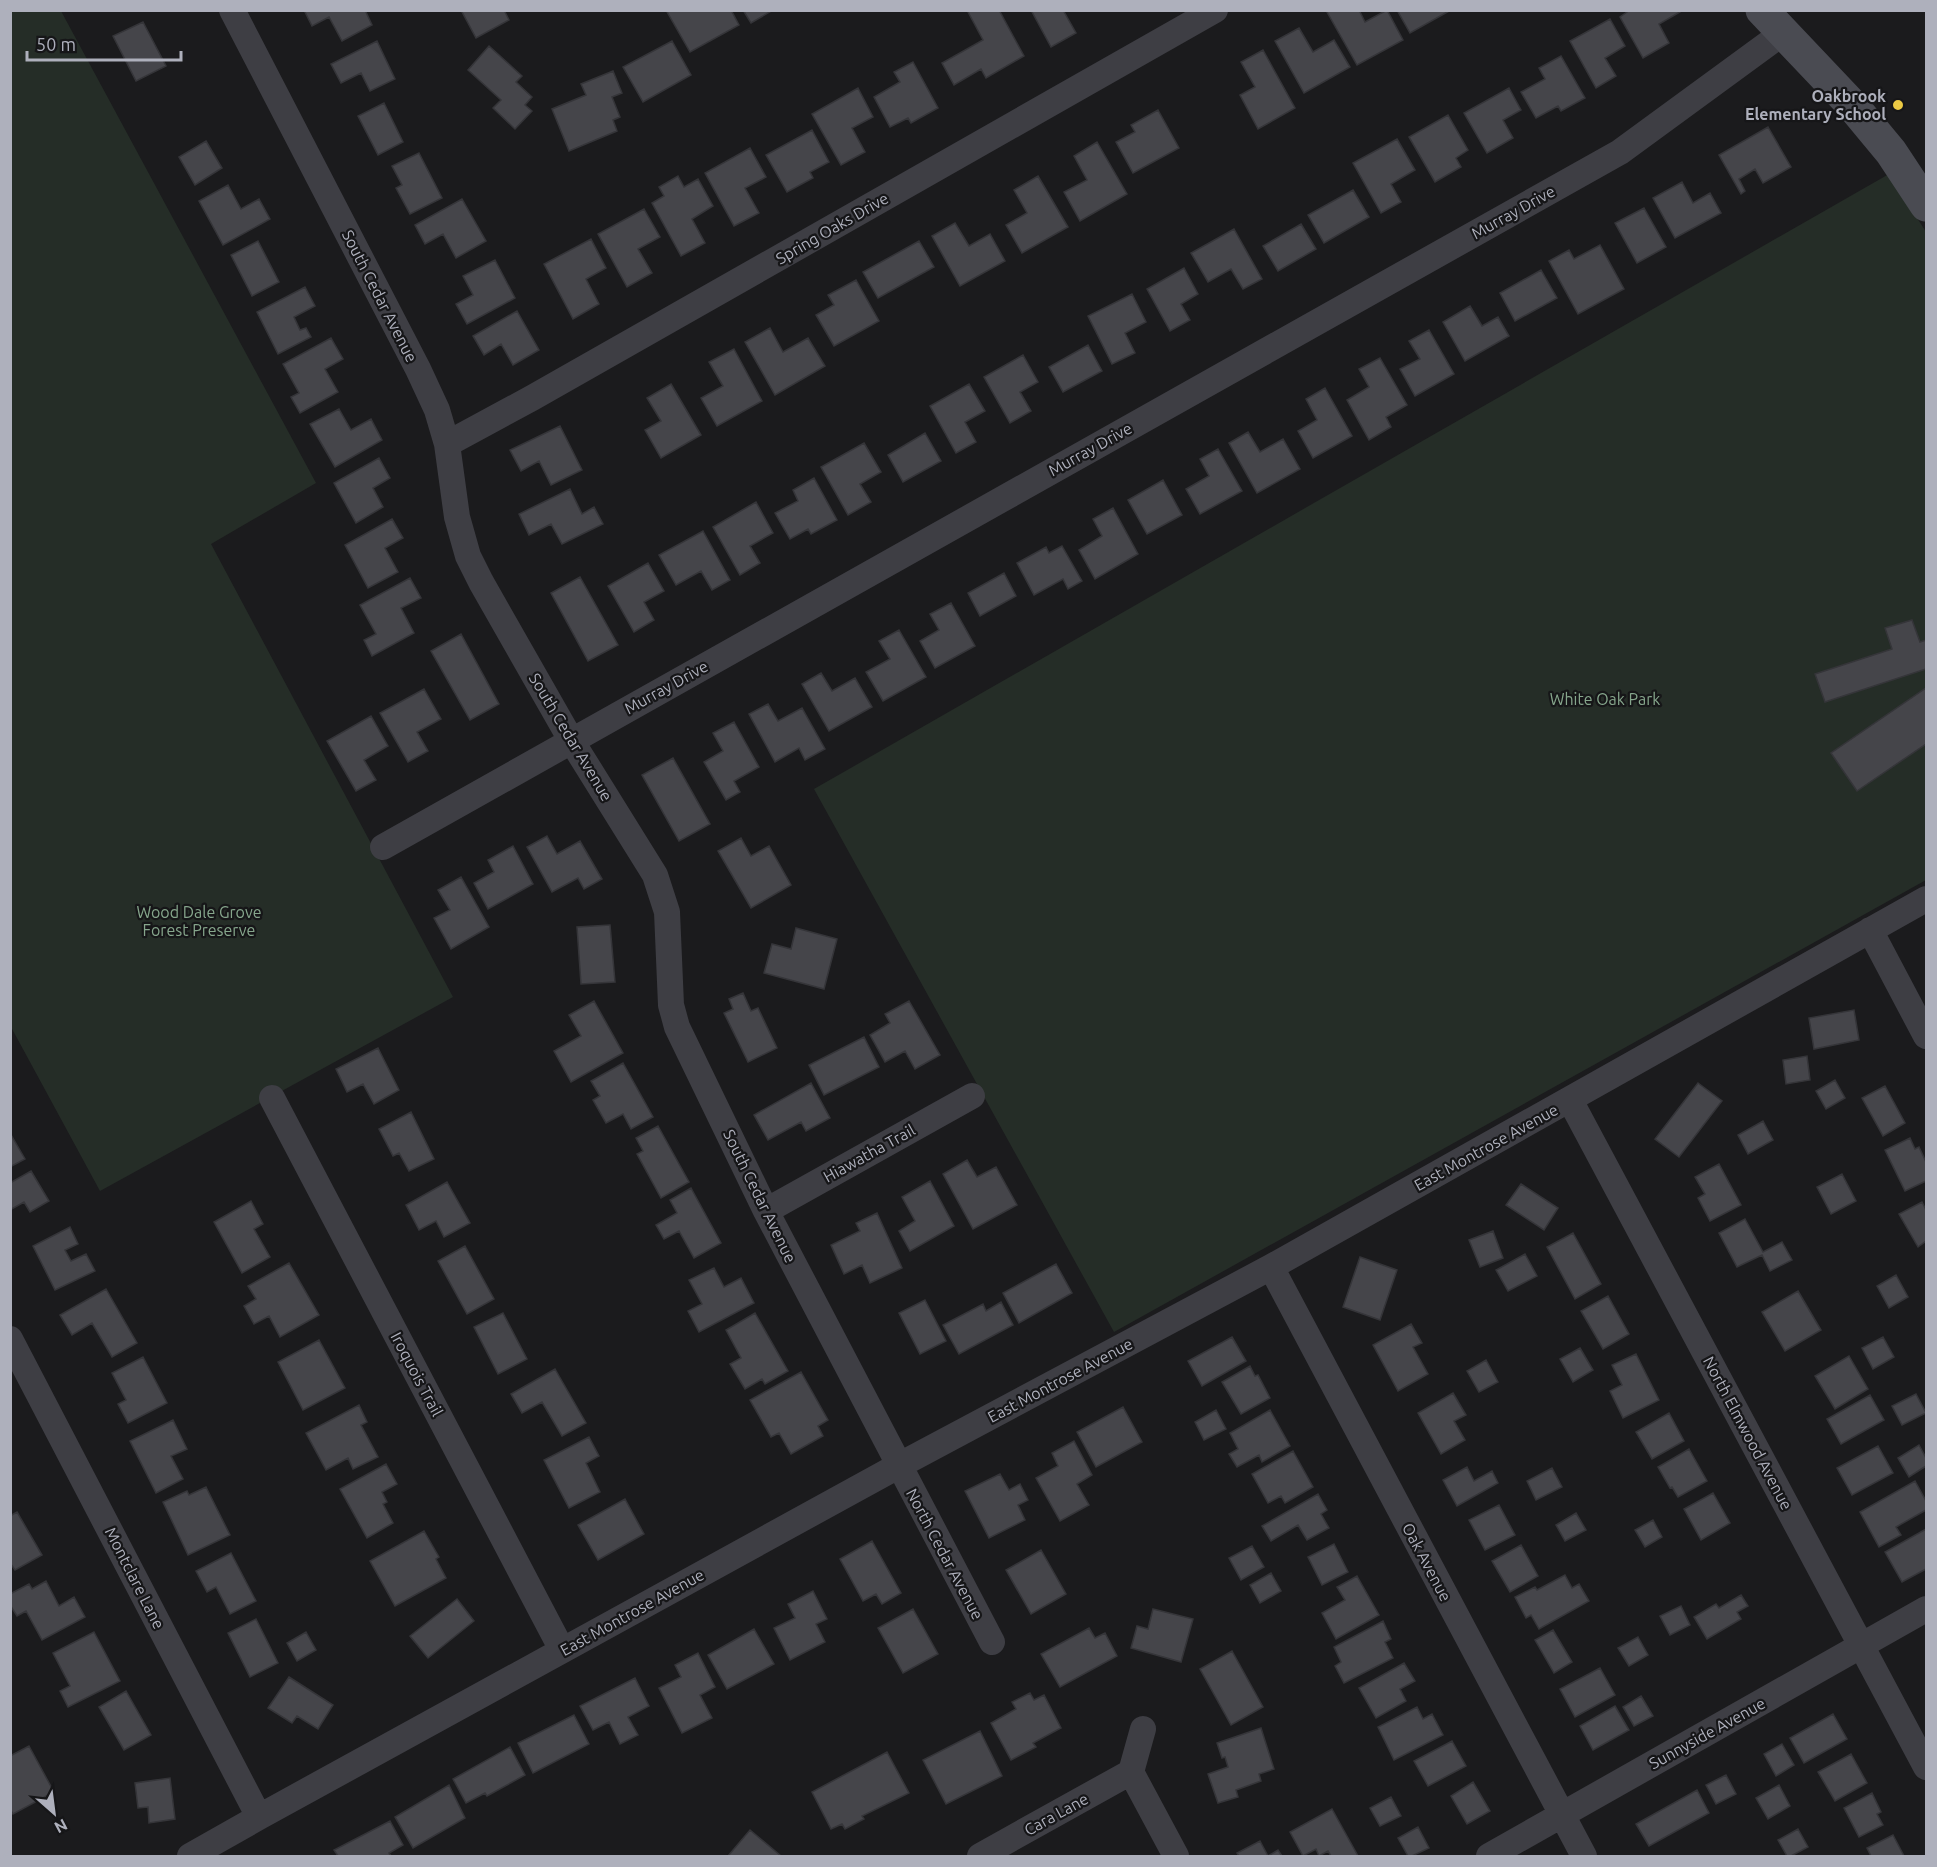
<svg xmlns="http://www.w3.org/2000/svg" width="1937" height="1867" font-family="Ubuntu,sans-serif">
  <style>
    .green { fill: #252d27 }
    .building { fill: #45454a; stroke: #353539; stroke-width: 1.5 }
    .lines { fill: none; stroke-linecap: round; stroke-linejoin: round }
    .street { stroke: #3e3e44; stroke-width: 26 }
    .secondary { stroke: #4a4b52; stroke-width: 33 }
    .poi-dot { fill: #ebc944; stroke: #161618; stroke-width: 2 }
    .labels { text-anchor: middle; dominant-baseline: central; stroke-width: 4.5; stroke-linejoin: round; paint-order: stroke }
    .poi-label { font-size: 16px; font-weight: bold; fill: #aeb0bc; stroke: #161618; text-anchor: end }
    .street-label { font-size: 16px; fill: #aeb0bc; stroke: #161618 }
    .park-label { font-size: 16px; fill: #86a68c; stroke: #161618 }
  </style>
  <rect width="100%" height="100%" fill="#1b1b1d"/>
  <path class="green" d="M10,11H61L316,483L211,544L453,997L100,1191L11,1027Z
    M1889,174L1926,232V880L1114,1332L814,789Z"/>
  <path class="building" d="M304,10H365L372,25L342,41L329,17L312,26Z
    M461,10H504L509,20L476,38Z
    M666,10H731L739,25L690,52Z
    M743,10H773L751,23Z
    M970,10H999L1024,56L986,78L981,69L954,85L942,63L983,40L968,12Z
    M1031,10H1063L1076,33L1051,47Z
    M1330,10H1359L1365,22L1387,10L1403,40L1357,65L1327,12Z
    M1397,10H1451L1410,33Z
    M1679,10L1680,12L1659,24L1669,43L1643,58L1620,17L1630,10Z
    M1610,19L1625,46L1605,58L1616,76L1596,88L1570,41Z
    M143,22L166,66L136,81L113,36Z
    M1299,28L1313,52L1334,40L1350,67L1304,93L1275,41Z
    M377,41L395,79L370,91L361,73L341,83L331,64Z
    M672,41L691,75L643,102L623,67Z
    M489,46L522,76L516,82L532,97L525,105L532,111L515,129L493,108L501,100L468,70Z
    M1263,50L1295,108L1258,129L1240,95L1255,87L1241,62Z
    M1561,56L1585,98L1561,111L1558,106L1536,118L1521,92L1545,79L1539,68Z
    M913,62L938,108L911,123L908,118L890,127L874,97L900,82L894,72Z
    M613,71L622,93L612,97L620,117L613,120L617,131L569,151L552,109L586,95L581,84Z
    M858,88L873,117L852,128L865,152L841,165L812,114Z
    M1509,88L1521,110L1503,120L1513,138L1487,153L1464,113Z
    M384,103L403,142L378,155L358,116Z
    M1158,110L1179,148L1133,173L1116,142L1135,132L1131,125Z
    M1448,115L1468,150L1456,158L1461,167L1435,182L1409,137Z
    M1768,127L1791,167L1763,183L1755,169L1739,179L1745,191L1741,194L1719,155Z
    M812,130L829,162L810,172L813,178L787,192L766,155Z
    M1397,139L1415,170L1391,184L1401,202L1381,213L1353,163Z
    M206,141L222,168L195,185L179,157Z
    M1097,142L1127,194L1080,221L1064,192L1087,180L1074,156Z
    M750,148L766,177L745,188L759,213L734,226L705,173Z
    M419,153L442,198L410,214L396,188L402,185L392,166Z
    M678,176L684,187L698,179L713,206L692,219L705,243L681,256L652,203L664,196L659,187Z
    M1038,176L1068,227L1022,253L1006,225L1027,213L1014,190Z
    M1682,182L1693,203L1710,193L1721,213L1675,238L1653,198Z
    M228,185L241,209L259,199L270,219L223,245L199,201Z
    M1353,190L1369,217L1324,243L1308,215Z
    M462,199L486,241L456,258L443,234L425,244L415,225Z
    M1644,208L1666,247L1637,263L1615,223Z
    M644,209L660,237L638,249L652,273L627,287L598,234Z
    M955,223L969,246L990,234L1005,261L960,286L932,236Z
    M1301,224L1316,249L1278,271L1263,246Z
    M1234,229L1262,279L1243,289L1231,269L1208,282L1191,253Z
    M591,239L606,268L586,279L599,304L573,319L544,264Z
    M258,241L279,282L252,296L231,255Z
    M919,241L934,267L878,298L863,272Z
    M1600,245L1624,289L1578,314L1549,261L1569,250L1574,259Z
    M495,260L515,298L467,324L456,304L473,295L463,276Z
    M1184,268L1198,294L1181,304L1190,320L1170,331L1147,289Z
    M1541,270L1557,298L1515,321L1500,293Z
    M856,280L879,321L834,346L816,315L834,305L828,295Z
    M305,287L315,306L294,317L300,330L306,328L311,337L278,354L257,312Z
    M1132,294L1146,322L1125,333L1135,353L1112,364L1088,316Z
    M1470,306L1482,326L1498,317L1509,336L1465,361L1443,322Z
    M517,311L539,350L513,365L501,344L484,355L473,336Z
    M770,328L783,352L808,338L825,366L775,395L745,342Z
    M1429,330L1454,374L1415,396L1400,369L1420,359L1409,341Z
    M331,338L343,359L325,369L338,392L300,413L291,397L299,393L283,364Z
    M1088,345L1102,371L1063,392L1049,367Z
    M734,349L762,401L717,426L701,398L723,386L709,362Z
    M1023,355L1038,382L1020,392L1031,411L1010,423L984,377Z
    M1380,358L1407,405L1386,417L1391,427L1369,440L1347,400L1369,387L1359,369Z
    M671,384L701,435L661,458L645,430L661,421L647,398Z
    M969,384L985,411L965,422L976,442L956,453L930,406Z
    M1325,388L1352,436L1313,458L1298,431L1317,420L1306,399Z
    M339,409L351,430L371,419L382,440L335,467L310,424Z
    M560,426L582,470L551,485L539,461L521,471L510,450Z
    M1248,432L1260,452L1283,439L1300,469L1257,493L1229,443Z
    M925,433L941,461L903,482L888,455Z
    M864,443L881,472L860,484L871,502L848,515L821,467Z
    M1218,449L1242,491L1200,514L1186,489L1209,476L1200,459Z
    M379,458L390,478L373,488L383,507L356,523L334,483Z
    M814,478L837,520L811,534L808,529L790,539L775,513L798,501L793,490Z
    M1163,480L1182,515L1147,534L1128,500Z
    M570,489L582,514L594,507L603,524L562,544L551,524L529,535L519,514Z
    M756,502L773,533L750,546L760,563L740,575L713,527Z
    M1113,508L1138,554L1095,579L1079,550L1102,536L1093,519Z
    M392,519L403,538L385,548L398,572L368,588L345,545Z
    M703,531L730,580L712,590L701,571L676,585L659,555Z
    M1062,546L1082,581L1068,589L1063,579L1034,595L1017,563L1046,547L1049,553Z
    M648,563L664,591L644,602L654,620L634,632L608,586Z
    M1004,573L1016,596L980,616L968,593Z
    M580,577L618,645L588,661L551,593Z
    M410,578L421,598L401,608L414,633L372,656L364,640L376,634L360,605Z
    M951,603L975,646L935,668L920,641L939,630L930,614Z
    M1912,620L1920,642L1926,640V669L1825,702L1815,674L1892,649L1885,628Z
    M899,630L926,677L883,701L866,672L890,659L879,641Z
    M461,634L499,704L470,720L431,651Z
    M821,673L832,691L855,678L872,707L829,731L802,684Z
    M1926,688V744L1857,791L1831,753Z
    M424,689L441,719L417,732L428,751L408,762L380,713Z
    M768,704L778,721L802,708L825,749L805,760L799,748L775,762L749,714Z
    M371,716L388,746L364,760L376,780L356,791L327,741Z
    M734,722L759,767L734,781L740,792L726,800L704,762L723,751L713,733Z
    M673,758L710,824L679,841L642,775Z
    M547,836L557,854L580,841L602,879L584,889L578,878L552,892L527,847Z
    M741,838L751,856L769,846L791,885L751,908L718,851Z
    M513,846L533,884L488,909L474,883L494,872L488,860Z
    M461,877L489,927L451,949L434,918L450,910L438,890Z
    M610,925L615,982L581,984L577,927Z
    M796,928L837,939L824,989L764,973L772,944L791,949Z
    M743,993L751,1011L758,1008L777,1048L748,1062L724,1013L733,1009L729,999Z
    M594,1001L623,1053L571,1082L554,1051L581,1036L569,1015Z
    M909,1001L940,1055L915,1069L905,1051L885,1062L870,1035L890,1023L885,1014Z
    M1854,1010L1859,1040L1814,1049L1809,1018Z
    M864,1037L879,1067L824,1095L809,1065Z
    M378,1048L399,1090L374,1104L363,1084L347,1092L336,1069Z
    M1807,1056L1810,1080L1786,1084L1783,1060Z
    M623,1063L653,1117L631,1129L623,1114L606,1123L593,1100L600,1096L591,1081Z
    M1835,1080L1845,1098L1826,1109L1816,1091Z
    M811,1083L830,1118L806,1131L801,1122L768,1140L754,1115Z
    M1698,1083L1722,1101L1679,1157L1655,1139Z
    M1885,1086L1905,1123L1883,1136L1862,1098Z
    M411,1112L434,1159L409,1171L399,1153L393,1156L379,1129Z
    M1763,1121L1773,1140L1748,1154L1738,1135Z
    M658,1126L689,1182L661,1198L637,1154L643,1151L636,1138Z
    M10,1133L25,1159L10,1167Z
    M1910,1138L1915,1149L1919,1147L1926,1162V1181L1905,1191L1885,1150Z
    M967,1160L977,1177L996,1167L1017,1205L973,1229L943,1174Z
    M1719,1164L1741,1205L1710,1221L1698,1198L1705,1194L1695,1177Z
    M31,1171L49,1201L30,1212L24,1202L10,1210V1183Z
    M1842,1174L1856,1201L1831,1214L1817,1187Z
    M930,1181L954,1226L910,1251L899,1231L915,1221L902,1197Z
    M447,1182L470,1223L444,1237L436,1221L419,1230L406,1205Z
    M1521,1184L1558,1208L1544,1230L1506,1205Z
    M691,1188L721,1243L694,1258L679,1231L664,1239L656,1225L677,1213L670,1200Z
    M251,1201L263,1224L254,1229L270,1257L242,1273L214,1222Z
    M1922,1202L1926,1210V1241L1918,1247L1899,1214Z
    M877,1213L902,1268L870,1283L862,1265L844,1274L831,1245L860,1231L856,1223Z
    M1745,1219L1763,1252L1782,1242L1792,1260L1770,1271L1762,1255L1737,1267L1719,1233Z
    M70,1227L78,1244L65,1250L71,1261L86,1254L95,1271L55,1290L33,1246Z
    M1493,1231L1503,1258L1480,1267L1469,1240Z
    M1573,1233L1601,1284L1575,1299L1547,1247Z
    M465,1246L494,1299L467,1314L438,1261Z
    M1525,1254L1537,1276L1508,1291L1496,1270Z
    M1360,1257L1397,1270L1380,1320L1343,1307Z
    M289,1263L319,1315L280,1337L269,1316L254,1324L244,1306L256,1299L248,1286Z
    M1056,1264L1072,1293L1019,1323L1003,1293Z
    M714,1268L724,1287L741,1278L754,1303L699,1332L688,1311L702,1304L689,1280Z
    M1896,1275L1908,1297L1889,1308L1877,1286Z
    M106,1289L137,1343L112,1357L92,1323L72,1335L60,1315Z
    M1798,1291L1821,1330L1785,1351L1762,1312Z
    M1608,1296L1629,1334L1603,1349L1581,1311Z
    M925,1300L946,1341L920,1354L899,1313Z
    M1001,1302L1013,1325L959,1354L943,1325L983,1304L986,1311Z
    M503,1313L527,1359L498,1374L474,1327Z
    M755,1313L788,1371L765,1384L762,1379L745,1389L730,1364L741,1358L726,1330Z
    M1411,1324L1422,1343L1413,1347L1428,1374L1398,1391L1373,1345Z
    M1232,1337L1246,1361L1202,1386L1188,1361Z
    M1883,1337L1894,1357L1873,1369L1862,1348Z
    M319,1340L345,1388L303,1410L278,1362Z
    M1580,1348L1593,1370L1573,1382L1560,1359Z
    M1636,1354L1659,1400L1623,1418L1610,1391L1622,1385L1612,1365Z
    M1849,1356L1868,1389L1835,1409L1815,1376Z
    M143,1357L167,1403L128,1423L118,1404L126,1400L112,1373Z
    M1486,1360L1498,1382L1479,1392L1467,1371Z
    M1250,1366L1255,1376L1258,1375L1270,1398L1241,1414L1222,1382Z
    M555,1369L586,1423L562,1436L542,1402L522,1413L511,1394Z
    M801,1372L828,1420L818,1426L823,1436L791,1454L779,1433L771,1437L750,1400Z
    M1453,1393L1466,1415L1454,1421L1465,1440L1441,1454L1418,1413Z
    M1916,1394L1926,1413L1902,1425L1892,1406Z
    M1870,1395L1884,1420L1841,1444L1827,1419Z
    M359,1405L367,1422L361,1425L378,1457L353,1469L348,1458L326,1470L306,1433Z
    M1123,1407L1142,1442L1096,1467L1077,1432Z
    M1216,1410L1226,1429L1204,1440L1195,1422Z
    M1270,1410L1290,1446L1262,1462L1259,1455L1237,1467L1229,1454L1238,1449L1230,1433Z
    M1669,1413L1684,1441L1652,1459L1636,1432Z
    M173,1420L187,1449L171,1456L183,1479L156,1493L130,1441Z
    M589,1437L599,1456L586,1463L600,1492L569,1508L544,1460Z
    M1074,1441L1092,1475L1077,1484L1089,1505L1060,1521L1036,1478L1058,1466L1052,1453Z
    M1919,1445L1926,1458V1466L1909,1477L1898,1458Z
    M1878,1446L1893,1473L1852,1495L1837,1468Z
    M1689,1449L1707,1481L1678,1497L1672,1487L1670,1488L1658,1467Z
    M1293,1451L1313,1487L1285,1503L1281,1496L1268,1503L1252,1474Z
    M386,1464L397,1484L382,1492L387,1502L383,1504L393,1523L367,1538L340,1489Z
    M1467,1467L1474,1481L1492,1471L1498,1483L1457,1506L1443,1480Z
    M1552,1468L1562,1487L1536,1500L1527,1481Z
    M1000,1474L1009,1490L1020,1484L1028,1500L1018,1505L1025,1520L989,1538L965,1491Z
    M1915,1481L1926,1501V1510L1896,1527L1901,1535L1879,1547L1860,1512Z
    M206,1487L230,1535L188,1555L163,1502L187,1491L189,1495Z
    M1713,1493L1730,1523L1701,1540L1684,1509Z
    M1318,1494L1327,1510L1321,1514L1329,1528L1307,1540L1298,1525L1271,1541L1262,1526Z
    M625,1499L644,1534L598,1560L578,1525Z
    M1499,1505L1515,1535L1485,1550L1469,1520Z
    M17,1512L42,1555L15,1570L10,1563V1516Z
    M1576,1513L1586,1530L1565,1541L1556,1525Z
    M1653,1520L1662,1537L1645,1547L1635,1530Z
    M1926,1529V1569L1902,1582L1885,1552Z
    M424,1531L439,1557L436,1559L446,1578L395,1606L370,1561Z
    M872,1541L901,1593L882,1604L876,1594L863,1601L840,1559Z
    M1334,1544L1348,1572L1322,1585L1308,1557Z
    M1521,1545L1538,1576L1510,1592L1492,1561Z
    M1252,1546L1264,1567L1241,1580L1229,1558Z
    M1041,1550L1066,1594L1031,1614L1006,1570Z
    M231,1553L256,1601L230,1614L216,1587L207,1592L196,1571Z
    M1271,1573L1281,1591L1260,1603L1250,1585Z
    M1565,1575L1572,1588L1579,1584L1589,1601L1539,1629L1531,1615L1526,1618L1515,1597L1535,1587L1537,1590Z
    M1357,1576L1379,1615L1336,1639L1322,1613L1345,1600L1337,1587Z
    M46,1581L59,1606L74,1597L85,1617L42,1640L26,1611L17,1616L10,1605V1594L29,1584L32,1589Z
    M813,1591L827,1619L816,1624L825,1642L790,1660L774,1628L795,1618L788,1604Z
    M1741,1595L1748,1606L1737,1612L1741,1619L1707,1639L1694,1617L1716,1604L1719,1608Z
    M457,1599L474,1621L428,1658L410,1636Z
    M1681,1606L1690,1625L1670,1635L1660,1616Z
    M913,1609L938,1654L903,1673L878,1628Z
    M1153,1609L1193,1619L1181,1662L1131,1648L1137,1626L1148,1629Z
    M256,1619L278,1663L250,1677L228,1633Z
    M1383,1621L1391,1639L1385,1642L1393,1658L1344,1683L1335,1666L1341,1662L1334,1647Z
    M1089,1628L1095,1638L1105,1633L1117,1656L1060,1687L1041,1654Z
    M754,1629L774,1664L727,1689L708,1655Z
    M1553,1630L1572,1662L1554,1673L1535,1640Z
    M94,1632L120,1681L68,1707L60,1691L70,1686L53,1653Z
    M306,1632L316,1650L297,1661L287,1643Z
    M1638,1637L1648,1655L1629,1666L1618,1648Z
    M1232,1651L1263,1707L1231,1725L1200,1669Z
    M698,1653L715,1687L700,1695L712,1718L682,1733L659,1688L681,1677L675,1665Z
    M1404,1663L1415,1681L1400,1689L1406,1701L1376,1718L1359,1688Z
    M1600,1668L1615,1695L1575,1717L1560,1689Z
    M289,1677L333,1705L318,1729L297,1716L292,1723L268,1708Z
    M635,1678L649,1706L628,1717L638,1735L620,1744L609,1722L593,1730L580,1706Z
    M126,1691L151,1735L124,1750L99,1707Z
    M1030,1693L1034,1700L1044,1695L1061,1728L1033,1743L1036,1747L1011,1760L991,1723L1016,1709L1012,1702Z
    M1641,1696L1653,1716L1634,1726L1623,1707Z
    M1615,1706L1629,1730L1593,1750L1580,1726Z
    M1417,1707L1423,1719L1432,1714L1443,1735L1394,1760L1378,1727Z
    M1833,1714L1847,1739L1804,1763L1790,1738Z
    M574,1715L589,1744L533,1773L518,1743Z
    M1261,1728L1274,1769L1259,1774L1261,1781L1236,1790L1238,1797L1218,1803L1208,1774L1228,1767L1225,1757L1222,1758L1217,1743Z
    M980,1731L1002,1776L946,1804L923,1760Z
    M1452,1741L1466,1766L1428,1786L1414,1761Z
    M1782,1744L1794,1765L1776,1776L1764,1754Z
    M29,1746L54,1792L13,1814L10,1809V1756Z
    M510,1747L525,1775L487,1796L485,1793L466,1803L453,1779Z
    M887,1752L909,1793L862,1816L864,1819L845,1829L842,1824L831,1829L812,1792Z
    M1851,1754L1867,1783L1835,1801L1818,1772Z
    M1726,1775L1736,1794L1716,1804L1706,1785Z
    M170,1778L175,1819L149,1823L148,1807L138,1808L135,1783Z
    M1473,1782L1490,1811L1467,1824L1451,1796Z
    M449,1785L465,1818L413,1848L395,1817Z
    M1779,1785L1790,1806L1768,1819L1756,1798Z
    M1697,1790L1709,1813L1649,1846L1636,1824Z
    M1872,1793L1881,1812L1877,1814L1883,1825L1859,1837L1844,1808Z
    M1391,1797L1401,1816L1380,1826L1370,1808Z
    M1332,1809L1358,1856H1331L1328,1851L1319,1856L1316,1849L1303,1856L1290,1832Z
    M390,1821L403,1845L389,1853L391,1856H338L334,1850Z
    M1418,1827L1429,1848L1412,1856H1408L1398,1838Z
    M1798,1829L1808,1847L1791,1856H1787L1778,1840Z
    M750,1830L781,1856H728Z
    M1893,1835L1904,1856H1871L1867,1848Z
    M1260,1841L1268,1856L1278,1850L1282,1856H1239L1237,1853Z"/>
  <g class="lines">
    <path class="street" d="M232,10L418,369L437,410L447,444L457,517L468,556L481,582L571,740L655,875L667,912L671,1005L677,1027L766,1211L992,1642
      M447,444L532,398L1215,10
      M383,847L1620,152L1784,32
      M1870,930L1926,1036
      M272,1098L562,1650
      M1570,1100L1926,1767
      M766,1211L972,1096
      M1271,1267L1584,1856
      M10,1339L259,1817
      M1143,1729L1131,1772L1176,1856
      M190,1856L259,1817L898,1466L1271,1267L1926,899
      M980,1856L1131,1772
      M1489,1856L1926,1609"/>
    <path class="secondary" d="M1762,10L1852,105L1891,152L1926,205"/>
  </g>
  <circle class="poi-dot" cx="1898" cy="105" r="6"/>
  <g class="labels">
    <g class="poi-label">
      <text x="1886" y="96">Oakbrook<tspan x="1886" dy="18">Elementary School</tspan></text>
    </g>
    <g class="street-label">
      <text transform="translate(1513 212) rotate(-29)">Murray Drive</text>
      <text transform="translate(832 228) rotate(-30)">Spring Oaks Drive</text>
      <text transform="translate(380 296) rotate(63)">South Cedar Avenue</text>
      <text transform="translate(1090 449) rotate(-29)">Murray Drive</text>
      <text transform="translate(666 687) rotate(-29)">Murray Drive</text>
      <text transform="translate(571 737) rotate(59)">South Cedar Avenue</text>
      <text transform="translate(1486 1147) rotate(-29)">East Montrose Avenue</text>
      <text transform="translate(869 1153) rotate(-29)">Hiawatha Trail</text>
      <text transform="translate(760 1196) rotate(64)">South Cedar Avenue</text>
      <text transform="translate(417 1374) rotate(62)">Iroquois Trail</text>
      <text transform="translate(1060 1380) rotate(-28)">East Montrose Avenue</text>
      <text transform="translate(1748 1433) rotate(62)">North Elmwood Avenue</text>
      <text transform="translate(945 1554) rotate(62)">North Cedar Avenue</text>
      <text transform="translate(1427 1562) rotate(62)">Oak Avenue</text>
      <text transform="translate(135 1578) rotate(63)">Montclare Lane</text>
      <text transform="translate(632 1612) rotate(-29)">East Montrose Avenue</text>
      <text transform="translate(1707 1733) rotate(-29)">Sunnyside Avenue</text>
      <text transform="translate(1056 1814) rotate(-29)">Cara Lane</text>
    </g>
    <g class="park-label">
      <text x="1605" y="699">White Oak Park</text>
      <text x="199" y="912">Wood Dale Grove<tspan x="199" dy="18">Forest Preserve</tspan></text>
    </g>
  </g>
  <rect width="1937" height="1867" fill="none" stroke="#aeb0bc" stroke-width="24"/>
  <g transform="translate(54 1813) rotate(152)" stroke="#161618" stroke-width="4.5" paint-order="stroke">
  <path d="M0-4.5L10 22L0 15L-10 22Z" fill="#aeb0bc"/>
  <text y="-9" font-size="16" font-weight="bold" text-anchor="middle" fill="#aeb0bc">N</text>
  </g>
  <path d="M27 51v9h154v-9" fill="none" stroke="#aeb0bc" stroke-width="3"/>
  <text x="36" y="51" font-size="18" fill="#aeb0bc" stroke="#161618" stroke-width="4.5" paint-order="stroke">50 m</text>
</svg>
